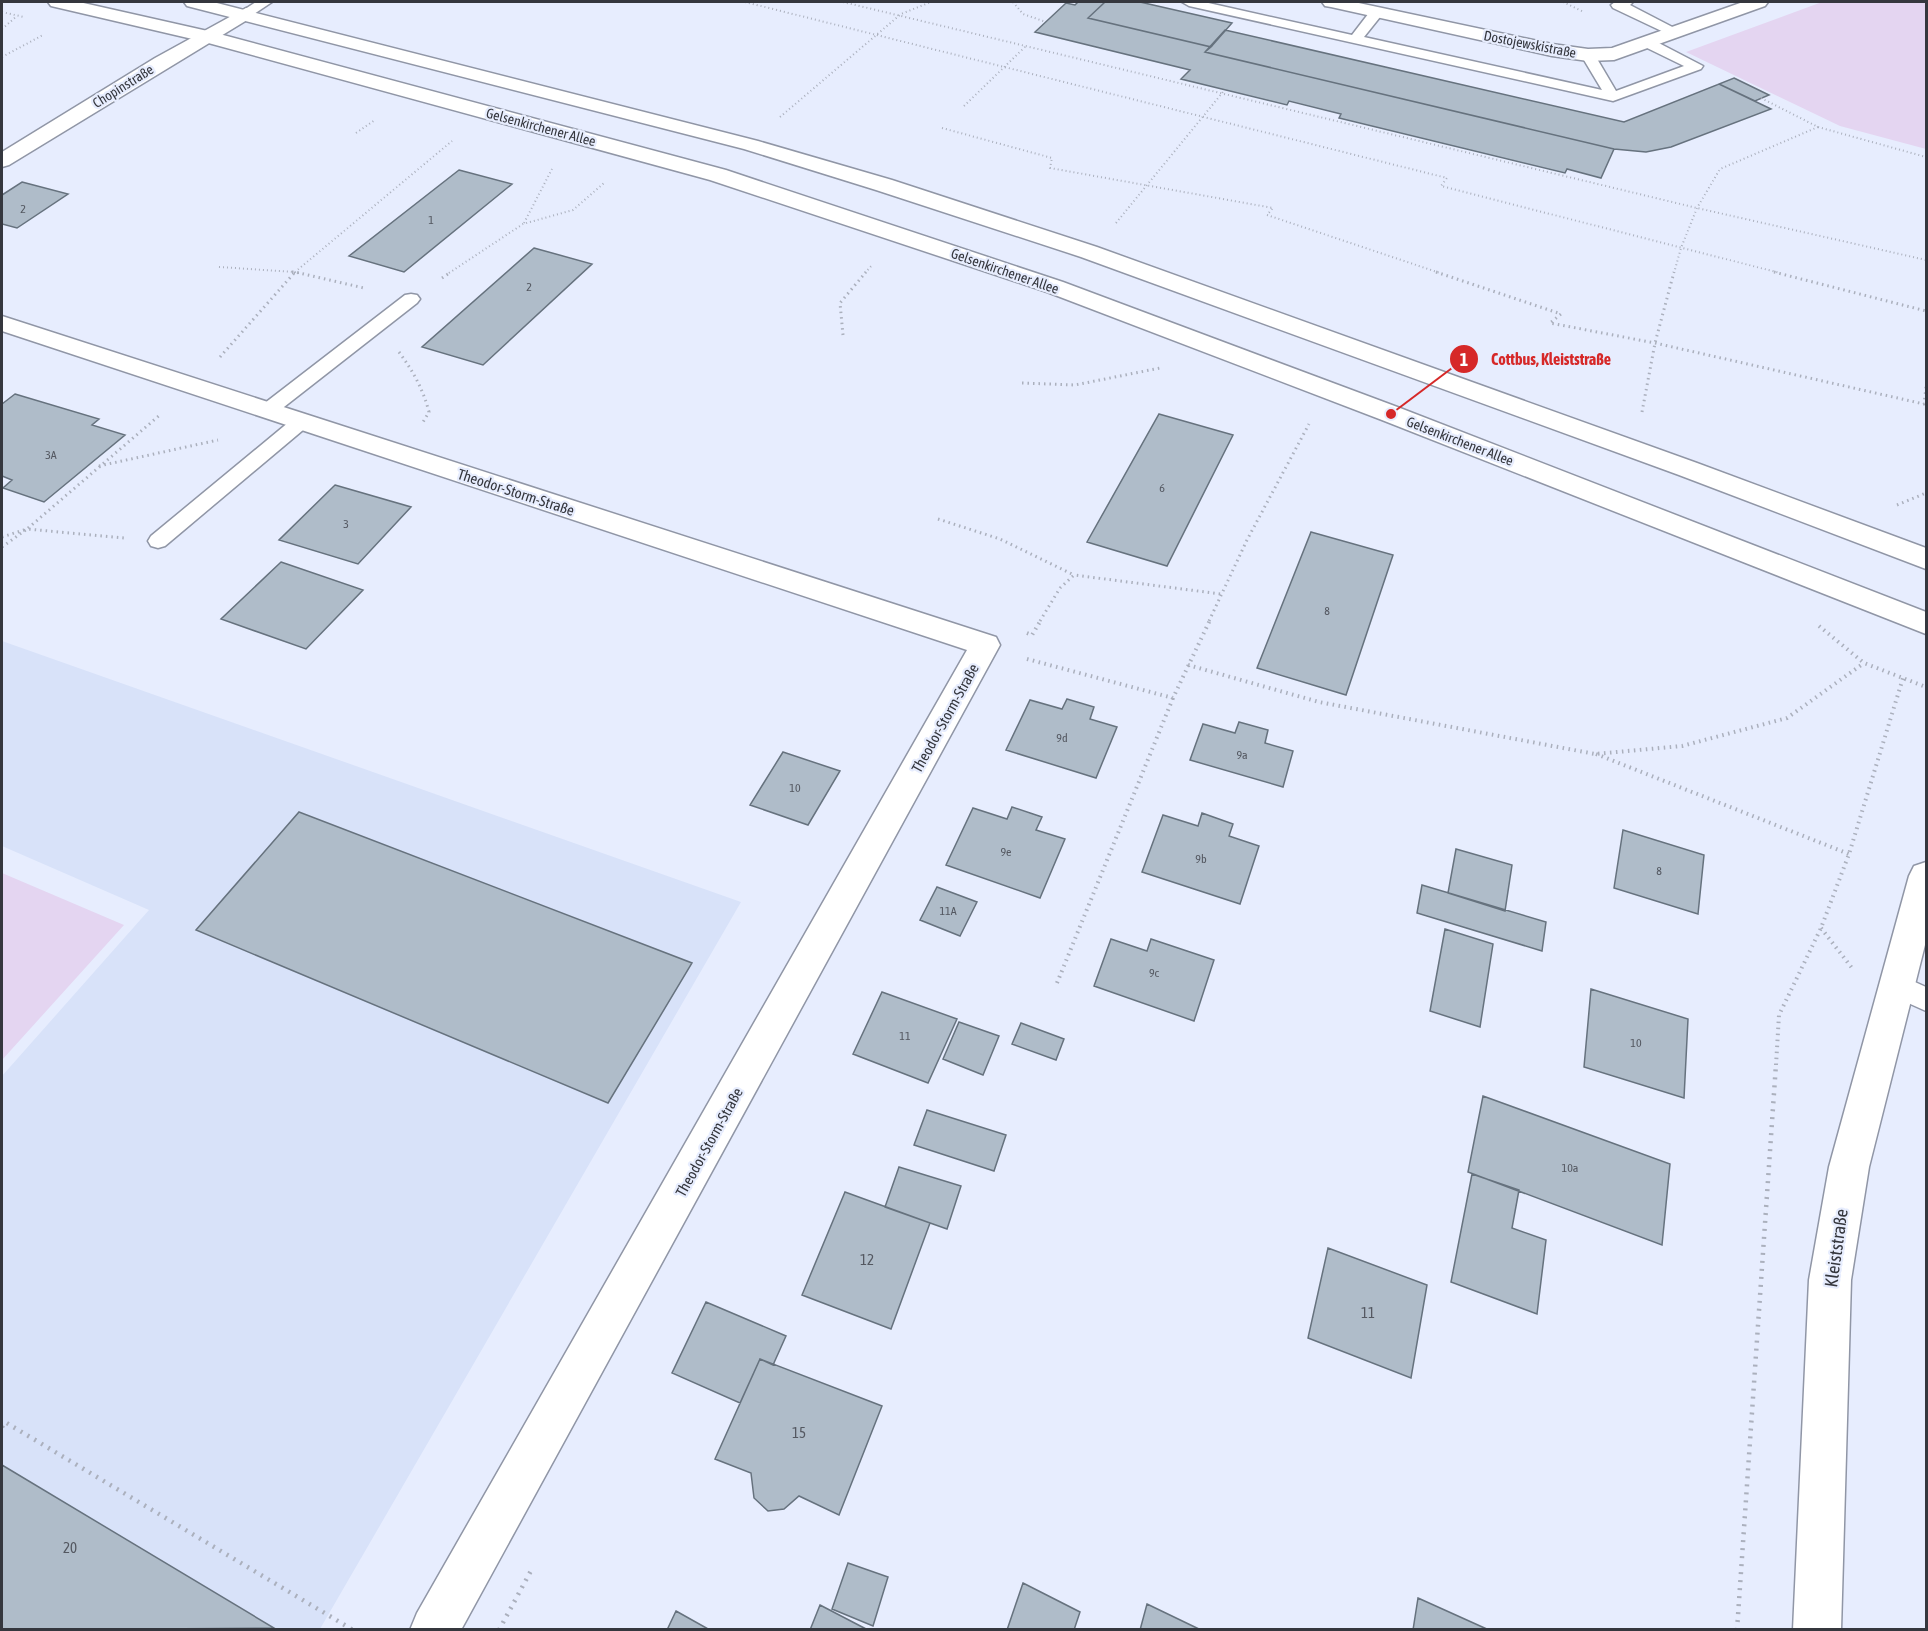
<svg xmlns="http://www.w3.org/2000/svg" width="1928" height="1631" font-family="'Asap Condensed',sans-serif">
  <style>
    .built { fill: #d8e2f9 }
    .green { fill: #e4d5f1 }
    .building { fill: #afbcc9; stroke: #66727e; stroke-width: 1.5 }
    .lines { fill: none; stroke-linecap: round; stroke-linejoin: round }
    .lane-casing { stroke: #9096a6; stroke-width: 3 }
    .street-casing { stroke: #9096a6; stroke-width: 3 }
    .secondary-casing { stroke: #9096a6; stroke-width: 3 }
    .path-far3 { stroke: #abb0bd; stroke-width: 2; stroke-dasharray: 1 3; stroke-linecap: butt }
    .path-far2 { stroke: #abb0bd; stroke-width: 3; stroke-dasharray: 1.5 4; stroke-linecap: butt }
    .path-far1 { stroke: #abb0bd; stroke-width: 4; stroke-dasharray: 1.5 4.5; stroke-linecap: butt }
    .path { stroke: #abb0bd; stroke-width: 4.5; stroke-dasharray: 2 6; stroke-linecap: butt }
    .lane { fill: #fff; fill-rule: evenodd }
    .street { fill: #fff; fill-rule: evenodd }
    .secondary { fill: #fff; fill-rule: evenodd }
    .labels { text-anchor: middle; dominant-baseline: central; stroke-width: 4.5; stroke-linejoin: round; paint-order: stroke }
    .number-label { font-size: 12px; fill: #545861 }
    .far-street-label { font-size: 14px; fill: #35373e; stroke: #e7edfe }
    .street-label { font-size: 15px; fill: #35373e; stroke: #e7edfe }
    .near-number-label { font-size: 15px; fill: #545861 }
    .near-street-label { font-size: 18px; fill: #35373e; stroke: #e7edfe }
    .leader { fill: none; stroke: #d62828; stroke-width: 2 }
    .callout-dot { fill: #d62828; stroke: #e7edfe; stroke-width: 2 }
    .mark-label { font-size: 18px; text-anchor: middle; font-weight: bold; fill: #fff }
    .callout-label { font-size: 16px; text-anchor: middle; font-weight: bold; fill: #d62828; stroke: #e7edfe; stroke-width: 4.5; stroke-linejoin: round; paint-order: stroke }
  </style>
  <rect width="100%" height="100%" fill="#e7edfe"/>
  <path class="built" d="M2,641L741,902L320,1629H2V1076L149,910L2,846Z"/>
  <path class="green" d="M1822,2H1926V149L1840,126L1686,52Z
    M2,873L124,925L2,1060Z"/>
  <path class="building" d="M1078,2H1105L1088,18L1211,47L1205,52L1614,149L1601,178L1567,169L1565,173L1339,118L1341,114L1289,101L1287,105L1181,79L1190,70L1035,32L1066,3L1075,5Z
    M1105,2H1140L1232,23L1211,47L1088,18Z
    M1225,30L1624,122L1719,84L1771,109L1671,147L1646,152L1614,149L1205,52Z
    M1734,78L1769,95L1755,101L1719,84Z
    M459,170L512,184L404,272L349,256Z
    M22,182L68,194L17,228L2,224V195Z
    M534,248L592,264L483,365L422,347Z
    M15,394L99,419L92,425L125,435L44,502L3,488L12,480L2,476V404Z
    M1159,414L1233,435L1167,566L1087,542Z
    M335,485L411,507L358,564L279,540Z
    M1311,532L1393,555L1346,695L1257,668Z
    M281,562L363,590L306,649L221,619Z
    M1067,699L1094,707L1090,719L1117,727L1096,778L1006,750L1030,700L1062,709Z
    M1239,722L1268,730L1265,743L1293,751L1283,787L1190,760L1203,724L1235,733Z
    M783,752L840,771L808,825L750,805Z
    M1012,807L1042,817L1036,830L1065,839L1040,898L946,865L973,808L1007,819Z
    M299,812L692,963L608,1103L196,930Z
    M1202,813L1233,824L1229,836L1259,846L1240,904L1142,872L1163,815L1198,826Z
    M1623,830L1704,855L1698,914L1614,888Z
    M1456,849L1512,865L1505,911L1448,893Z
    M1422,885L1546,922L1542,951L1417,913Z
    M937,887L977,902L960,936L920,920Z
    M1445,929L1493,944L1480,1027L1430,1011Z
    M1111,939L1147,951L1151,939L1214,960L1194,1021L1094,986Z
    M1591,989L1688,1019L1684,1098L1584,1067Z
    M882,992L957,1019L928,1083L853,1054Z
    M959,1022L999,1036L983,1075L943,1059Z
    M1021,1023L1064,1039L1056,1060L1012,1044Z
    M1483,1096L1670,1164L1662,1245L1468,1172Z
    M927,1110L1006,1135L994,1171L914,1145Z
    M899,1167L961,1186L947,1229L885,1207Z
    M1472,1174L1519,1190L1512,1228L1546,1240L1537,1314L1451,1282Z
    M845,1192L930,1223L891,1329L802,1295Z
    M1328,1248L1427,1285L1411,1378L1308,1338Z
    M706,1302L786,1336L773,1365L760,1359L740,1403L672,1373Z
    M760,1359L882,1406L839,1515L799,1496L784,1509L768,1511L754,1498L751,1473L715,1459Z
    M2,1465L274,1628L2,1630Z
    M848,1563L888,1577L873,1626L832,1609Z
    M1023,1583L1080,1612L1074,1630H1007Z
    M1418,1598L1489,1630H1413Z
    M1147,1604L1201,1630H1140Z
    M820,1605L868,1630H810Z
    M676,1611L710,1630H667Z"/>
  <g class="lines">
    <g class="lane-casing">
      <path id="lane" d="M256,2H272L251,16H241L239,13Z
        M1182,2H1204L1352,35L1372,9L1377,8L1384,12L1364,37L1602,90L1581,55L1583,52H1593L1616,91L1684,66L1643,46L1641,43L1643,40H1653L1703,66L1701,69L1613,101L1189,6Z
        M1615,2H1633L1630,5L1682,32L1675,36L1670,35L1613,8L1611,5Z
        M411,294L417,295L420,299L417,303L275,414H261L259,410L261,406L405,295Z
        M302,415L309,417L311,421L309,425L165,546L158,548L151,546L148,541L151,536L295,417Z
        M1897,974L1926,987V1011L1888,994L1884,986L1888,978Z"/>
    </g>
    <g class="street-casing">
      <path id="street" d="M1322,2H1354L1552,44L1588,49L1612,48L1743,2H1768L1765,6L1614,60L1588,61L1552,56L1331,7L1325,6Z
        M246,8L252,9L255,13L252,17L9,165L2,167V152L155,58Z
        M2,316L996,637L1000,645L461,1630H410L417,1613L967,650L2,331Z
        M1926,862V941L1869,1167L1851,1280L1841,1630H1793L1809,1280L1829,1167L1909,876L1914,866Z"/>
    </g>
    <g class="secondary-casing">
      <path id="secondary" d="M48,2H79L212,32L726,170L1063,282L1400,408L1926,612V634L1382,420L1047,292L710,180L201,41L51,6Z
        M184,2H213L758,141L892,180L1097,247L1697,463L1926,548V569L1679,475L1081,257L876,190L744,149L187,6Z"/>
    </g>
    <path class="path-far3" d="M745,2L1447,178L1441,186L1780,273
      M843,2L1697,208L1926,260
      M1013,2L1023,14L1046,22
      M1563,2L1584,12
      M2,12L24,17
      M2,29L17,16
      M2,57L43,35
      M1761,98L1818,127L1926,157
      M964,106L1027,45
      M780,117L901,14L931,2
      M942,128L1052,158L1050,168L1273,208L1267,215L1440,273
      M356,133L375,120
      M524,223L552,169
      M1116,223L1223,92
      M219,267L295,272L452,141
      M294,273H301
      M449,273L523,224L573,210L604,183
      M865,273L873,264
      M1674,273L1681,248L1697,208L1720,169L1818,127"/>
    <path class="path-far2" d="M292,272H295
      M1436,272L1561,314L1550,323L1655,343L1924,404L1926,387
      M1774,272L1926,311
      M442,278L451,272
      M843,335L840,303L866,272
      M399,352C413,371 423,389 429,412L423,422
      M220,357L295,272L364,288
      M1022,383L1075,385L1160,368
      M1642,412L1655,343L1674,272
      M99,466L218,440
      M1897,505L1926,493
      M938,519L1000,539L1074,575
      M2,537L27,529L161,414
      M2,547L27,529L124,538
      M1040,621L1060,588L1074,575L1221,594
      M1209,621L1247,540L1309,424"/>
    <path class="path-far1" d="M1819,626L1864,663L1926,687
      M1027,633L1032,635L1041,620
      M1027,659L1173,698L1210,620
      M1188,665L1319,702L1595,754L1682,746L1787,718L1864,663
      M1596,754L1849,854
      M1821,928L1852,968
      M1057,983L1173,698
      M1776,1065L1779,1015L1821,928L1849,854L1903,678"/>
    <path class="path" d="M2,1427L5,1422L353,1630
      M499,1630L533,1567
      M1737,1630L1776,1064"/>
    <use href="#lane" class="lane"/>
    <use href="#street" class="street"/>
    <use href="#secondary" class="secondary"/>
  </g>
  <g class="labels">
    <g class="number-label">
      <text x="23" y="209">2</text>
      <text x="431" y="220">1</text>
      <text x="529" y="287">2</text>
      <text x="51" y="455">3A</text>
      <text x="1162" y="488">6</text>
      <text x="346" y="524">3</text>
      <text x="1327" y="611">8</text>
      <text x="1062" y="738">9d</text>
      <text x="1242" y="755">9a</text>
      <text x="795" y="788">10</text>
      <text x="1006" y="852">9e</text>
      <text x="1201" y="859">9b</text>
      <text x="1659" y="871">8</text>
      <text x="948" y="911">11A</text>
      <text x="1154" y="973">9c</text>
      <text x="905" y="1036">11</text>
      <text x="1636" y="1043">10</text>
      <text x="1570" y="1168">10a</text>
    </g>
    <g class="far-street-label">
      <text transform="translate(1530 44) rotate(11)">Dostojewskistraße</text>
      <text transform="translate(123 86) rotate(-32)">Chopinstraße</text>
      <text transform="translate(541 127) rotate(15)">Gelsenkirchener Allee</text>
      <text transform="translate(1005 271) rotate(19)">Gelsenkirchener Allee</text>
      <text transform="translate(1460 441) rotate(21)">Gelsenkirchener Allee</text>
    </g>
    <g class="street-label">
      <text transform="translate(516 492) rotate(18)">Theodor-Storm-Straße</text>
      <text transform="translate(945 718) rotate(-61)">Theodor-Storm-Straße</text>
      <text transform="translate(709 1142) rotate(-61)">Theodor-Storm-Straße</text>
    </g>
    <g class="near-number-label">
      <text x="867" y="1259">12</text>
      <text x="1368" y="1312">11</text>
      <text x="799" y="1432">15</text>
      <text x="70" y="1547">20</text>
    </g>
    <g class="near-street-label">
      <text transform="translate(1836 1248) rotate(-82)">Kleiststraße</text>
    </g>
  </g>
  <path class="leader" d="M1391 414L1464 359"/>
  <g class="callout-dot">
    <circle cx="1391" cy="414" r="6"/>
    <circle cx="1464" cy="359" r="15"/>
  </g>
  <g class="mark-label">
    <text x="1464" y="366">1</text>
  </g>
  <g class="callout-label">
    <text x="1551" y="365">Cottbus, Kleiststraße</text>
  </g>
  <rect width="1928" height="1631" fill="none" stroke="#35373e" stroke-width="6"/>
</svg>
